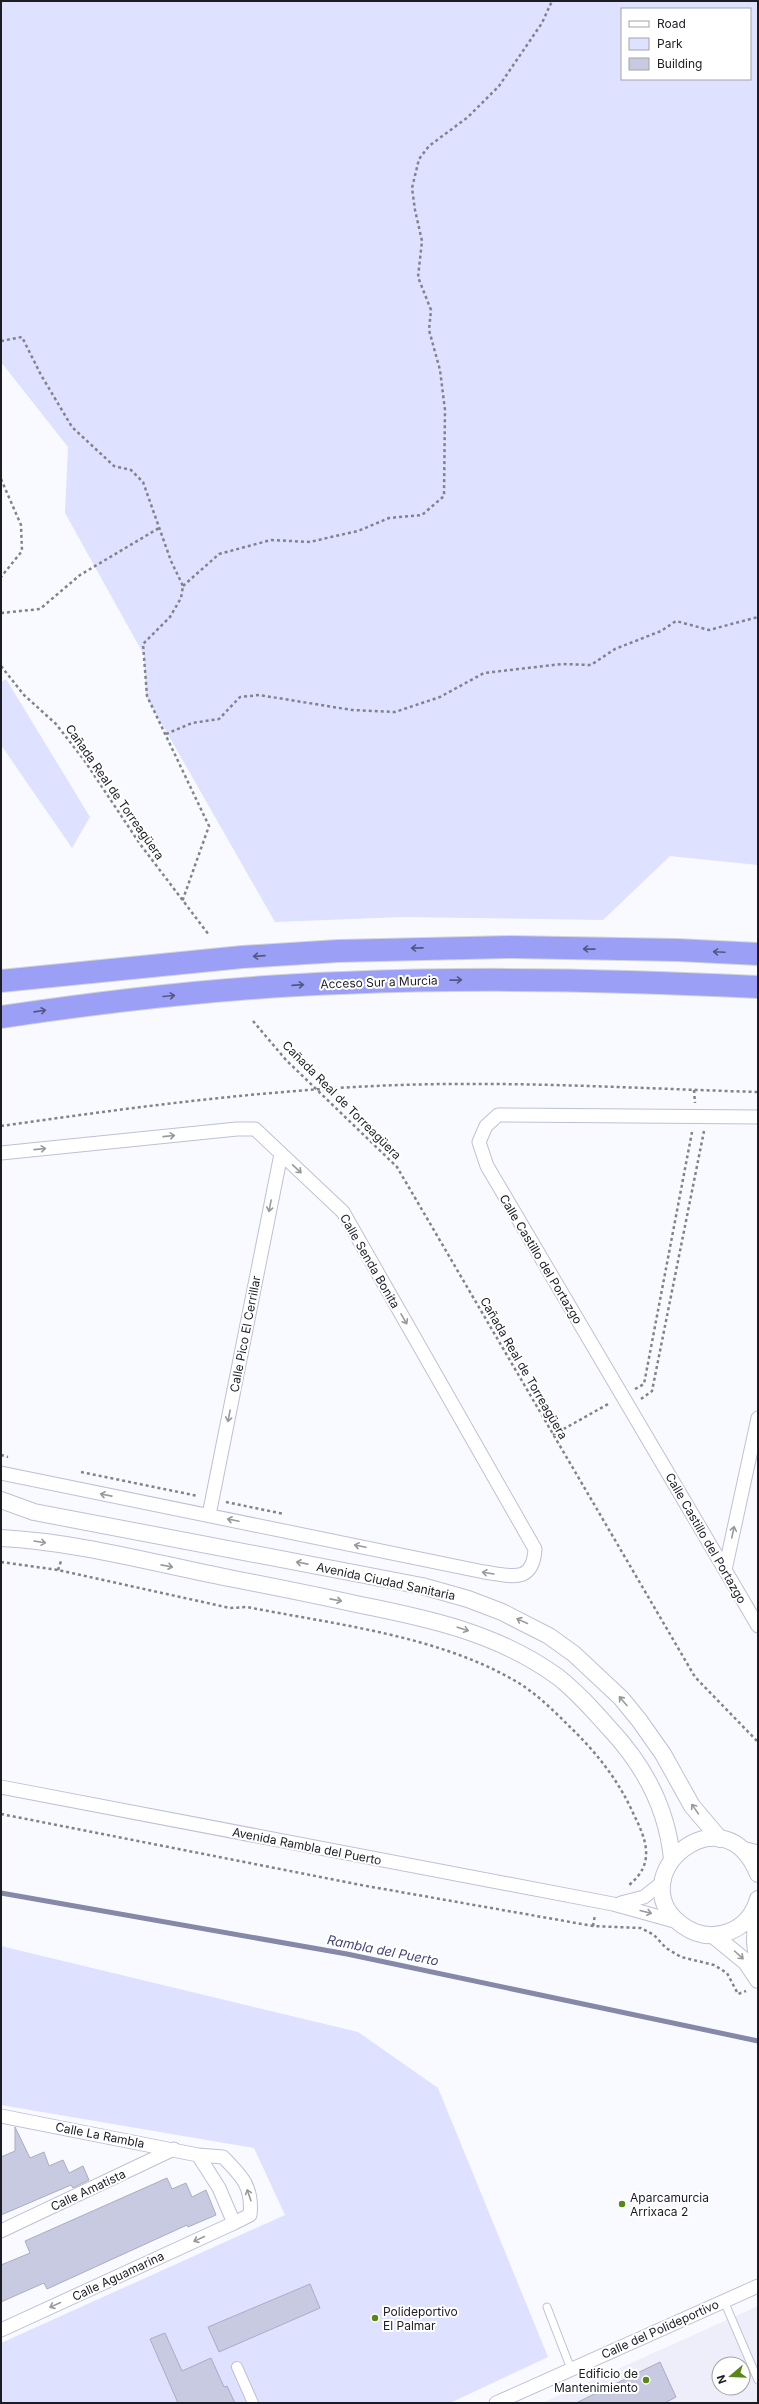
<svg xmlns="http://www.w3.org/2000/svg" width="759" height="2404" font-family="Inter,sans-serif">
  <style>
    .built { fill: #edeefa; fill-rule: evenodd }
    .green { fill: #dee1ff; fill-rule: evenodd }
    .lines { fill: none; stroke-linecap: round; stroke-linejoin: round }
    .stream { stroke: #8588a6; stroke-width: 5 }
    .building { fill: #c7cae0; stroke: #aaacc1 }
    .service-casing { stroke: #bec0d6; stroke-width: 9 }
    .pedestrian-casing { stroke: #bec0d6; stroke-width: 12 }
    .minor-casing { stroke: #bec0d6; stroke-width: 15 }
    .tertiary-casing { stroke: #bec0d6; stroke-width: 18 }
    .motorway-casing { stroke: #d6d6d8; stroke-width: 24 }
    .path { stroke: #82838a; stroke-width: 2.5; stroke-dasharray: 3 3; stroke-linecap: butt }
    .service { stroke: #fff; stroke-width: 7 }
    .pedestrian { stroke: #fff; stroke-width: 10 }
    .minor { stroke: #fff; stroke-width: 13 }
    .tertiary { stroke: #fff; stroke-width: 16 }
    .motorway { stroke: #9ba0f6; stroke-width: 22 }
    .oneway { stroke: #555782 }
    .oneway2 { stroke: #98999c }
    .poi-dot { fill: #598717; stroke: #fff; stroke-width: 1.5 }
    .labels { text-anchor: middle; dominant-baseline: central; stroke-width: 4; stroke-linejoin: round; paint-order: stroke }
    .street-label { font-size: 12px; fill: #1b1c24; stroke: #fff }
    .poi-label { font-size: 12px; fill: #1b1c24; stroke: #fff; text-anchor: start }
    .water-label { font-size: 13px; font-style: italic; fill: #45477a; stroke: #fff }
  </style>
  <rect width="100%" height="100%" fill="#f9faff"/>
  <path class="built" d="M758,2306V2403H542ZM719,2364H743V2388H719Z"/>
  <path class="green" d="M1,1H758V865L670,856L603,920L403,917L275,922L146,696L144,655L65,513L68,447L1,362ZM622,9H750V79H622Z
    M6,679L90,817L72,848L1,745V682Z
    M1,1946L358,2032L438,2088L548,2357L450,2403H196L165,2333L150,2339L178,2403H1V2343L285,2215L254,2148L1,2105ZM310,2284L320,2308L219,2352L208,2327Z"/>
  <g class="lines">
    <path class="stream" d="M1,1893L347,1954L758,2041"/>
  </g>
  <path class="building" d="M15,2127L30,2158L44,2152L49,2166L63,2160L69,2173L83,2166L89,2180L73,2188L71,2185L1,2215V2157L15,2151Z
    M167,2178L172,2189L186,2183L192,2197L206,2190L216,2215L188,2227L187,2225L47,2289L44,2283L1,2302V2265L30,2253L25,2241Z
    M310,2284L320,2308L219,2352L208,2327Z
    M165,2333L182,2371L211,2358L224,2387L227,2386L235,2403H178L150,2339Z
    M660,2362L676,2397L665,2403H576Z"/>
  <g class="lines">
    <g class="service-casing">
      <path id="service" d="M724,2301L758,2380
        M547,2307L571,2369"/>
    </g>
    <g class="pedestrian-casing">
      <path id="pedestrian" d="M237,2367L253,2403"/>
    </g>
    <g class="minor-casing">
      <path id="minor" d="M758,1117L498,1115L486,1126L479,1142L487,1166L758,1626
        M1,1153L237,1129H255L343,1212L535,1549C533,1584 511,1576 484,1572L1,1473
        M209,1515L281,1154
        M725,1570L758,1418
        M1,1787L613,1904L678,1922
        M738,1847L758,1852
        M621,1903L644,1897L664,1881
        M1,2116L198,2155
        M1,2231L174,2149
        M1,2330L234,2223L250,2215C253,2187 242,2176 223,2157L198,2155L219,2188L234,2223
        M496,2403L758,2286"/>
    </g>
    <g class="tertiary-casing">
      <path id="tertiary" d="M1,1500L34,1512L422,1586L468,1599L502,1612L549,1636L574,1654L621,1698L639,1720L663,1754L692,1806L720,1839
        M1,1538C79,1542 157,1564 234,1579C275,1587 315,1595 356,1604C427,1618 498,1633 558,1677C577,1692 593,1710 609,1728C644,1765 667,1808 672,1859
        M758,1874C723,1787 618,1878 682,1925C697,1936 714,1938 731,1931C745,1925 754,1913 758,1899
        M756,1906L755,1942L758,1970
        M713,1935L746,1962L758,1980"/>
    </g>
    <g class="motorway-casing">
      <path id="motorway" d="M1,981L242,957L338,951L510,947L677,950L758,954
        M1,1017C114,1000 228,987 342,983C481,977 620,980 758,987"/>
    </g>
    <path class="path" d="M1,341L22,337L41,375L72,427L114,466L131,470L143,482L171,561L183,586L181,598L170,617L143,644L147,696L209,826L182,902
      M1,479L21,525L22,551L1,577
      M183,586L219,554L271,540L310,542L331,537L358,531L389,518L422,515L444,496L445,410L440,370L429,330L431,310L418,277L422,241L415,210L412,188L419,159L429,146L468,117L499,86L542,23L552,1
      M1,613L40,609L80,575L159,528
      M1,666L24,695L56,724L84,760L140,844L209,935
      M166,734L192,723L219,719L240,697L259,695L352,710L395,712L440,697L484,673L562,664L591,665L615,649L661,631L676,621L709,630L758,617
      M253,1021L286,1060L397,1167L695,1677L758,1742
      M694,1090L695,1103
      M1,1126C149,1105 299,1085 449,1084C552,1083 655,1089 758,1092
      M635,1389L644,1384L692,1132
      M641,1399L652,1391L704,1131
      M553,1435L610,1403
      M1,1455L8,1457
      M81,1472L198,1496
      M226,1502L284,1514
      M1,1562L58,1570L230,1608L247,1607C333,1624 433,1635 510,1678C533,1690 552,1709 570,1727C597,1753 619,1781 634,1815C647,1841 655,1864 629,1885
      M58,1570L61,1561
      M1,1814L361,1885L593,1926L641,1928L654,1935L666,1948L681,1957L714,1965L727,1973L738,1994L746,1991
      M593,1926L595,1915"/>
    <use href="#service" class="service"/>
    <use href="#pedestrian" class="pedestrian"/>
    <use href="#minor" class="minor"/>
    <use href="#tertiary" class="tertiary"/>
    <use href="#motorway" class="motorway"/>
  </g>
  <defs><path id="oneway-shaft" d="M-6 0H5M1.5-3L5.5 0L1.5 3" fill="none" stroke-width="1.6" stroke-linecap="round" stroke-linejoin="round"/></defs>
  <g class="oneway">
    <use href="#oneway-shaft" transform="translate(417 948) rotate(179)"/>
    <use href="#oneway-shaft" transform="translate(589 949) rotate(-179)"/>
    <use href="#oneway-shaft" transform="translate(719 952) rotate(-177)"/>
    <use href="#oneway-shaft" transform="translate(259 956) rotate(176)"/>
    <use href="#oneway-shaft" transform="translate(456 980) rotate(-1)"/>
    <use href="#oneway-shaft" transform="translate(298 985) rotate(-4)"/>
    <use href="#oneway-shaft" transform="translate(169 996) rotate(-5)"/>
    <use href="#oneway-shaft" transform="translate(40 1011) rotate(-8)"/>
  </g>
  <g class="oneway2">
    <use href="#oneway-shaft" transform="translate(169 1136) rotate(-6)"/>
    <use href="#oneway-shaft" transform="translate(40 1149) rotate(-6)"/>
    <use href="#oneway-shaft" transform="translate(297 1169) rotate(43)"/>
    <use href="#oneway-shaft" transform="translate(270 1206) rotate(101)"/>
    <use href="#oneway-shaft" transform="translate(404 1319) rotate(60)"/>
    <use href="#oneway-shaft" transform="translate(229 1416) rotate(101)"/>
    <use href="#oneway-shaft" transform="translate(106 1495) rotate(-169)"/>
    <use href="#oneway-shaft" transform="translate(233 1520) rotate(-168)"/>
    <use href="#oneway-shaft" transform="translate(733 1532) rotate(-78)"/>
    <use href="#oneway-shaft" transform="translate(40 1542) rotate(9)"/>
    <use href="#oneway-shaft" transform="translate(360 1546) rotate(-168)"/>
    <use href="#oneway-shaft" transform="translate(302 1563) rotate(-169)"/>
    <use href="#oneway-shaft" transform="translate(167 1566) rotate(11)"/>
    <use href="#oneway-shaft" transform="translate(488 1573) rotate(-171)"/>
    <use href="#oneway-shaft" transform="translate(336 1600) rotate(11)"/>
    <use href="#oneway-shaft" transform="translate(522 1621) rotate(-155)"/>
    <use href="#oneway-shaft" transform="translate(463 1629) rotate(18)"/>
    <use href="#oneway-shaft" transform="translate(623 1701) rotate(-131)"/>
    <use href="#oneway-shaft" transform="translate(695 1809) rotate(-125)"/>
    <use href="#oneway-shaft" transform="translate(646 1912) rotate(14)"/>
    <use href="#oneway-shaft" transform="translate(739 1955) rotate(42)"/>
    <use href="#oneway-shaft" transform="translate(249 2195) rotate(-109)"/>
    <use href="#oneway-shaft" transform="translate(199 2239) rotate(155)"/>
    <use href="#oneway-shaft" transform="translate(55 2305) rotate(155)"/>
  </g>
  <g class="poi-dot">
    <circle cx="622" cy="2204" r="4"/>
    <circle cx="375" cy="2318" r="4"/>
    <circle cx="646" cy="2380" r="4"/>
  </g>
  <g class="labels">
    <g class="street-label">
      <text transform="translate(115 792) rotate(55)">Cañada Real de Torreagüera</text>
      <text transform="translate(379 982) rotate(-2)">Acceso Sur a Murcia</text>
      <text transform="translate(342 1100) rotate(45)">Cañada Real de Torreagüera</text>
      <text transform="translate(541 1259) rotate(59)">Calle Castillo del Portazgo</text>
      <text transform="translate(370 1261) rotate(60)">Calle Senda Bonita</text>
      <text transform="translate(245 1334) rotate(-79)">Calle Pico El Cerrillar</text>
      <text transform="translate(524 1368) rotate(60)">Cañada Real de Torreagüera</text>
      <text transform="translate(706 1538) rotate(60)">Calle Castillo del Portazgo</text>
      <text transform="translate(386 1581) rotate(12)">Avenida Ciudad Sanitaria</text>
      <text transform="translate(307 1846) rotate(11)">Avenida Rambla del Puerto</text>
      <text transform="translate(100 2135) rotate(11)">Calle La Rambla</text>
      <text transform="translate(88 2190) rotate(-25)">Calle Amatista</text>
      <text transform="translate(118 2276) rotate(-25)">Calle Aguamarina</text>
      <text transform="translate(660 2329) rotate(-24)">Calle del Polideportivo</text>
    </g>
    <g class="poi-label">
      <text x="630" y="2197">Aparcamurcia<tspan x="630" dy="14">Arrixaca 2</tspan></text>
      <text x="383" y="2311">Polideportivo<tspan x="383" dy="14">El Palmar</tspan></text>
      <text x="638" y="2373" text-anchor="end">Edificio de<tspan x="638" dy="14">Mantenimiento</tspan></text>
    </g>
    <g class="water-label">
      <text transform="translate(383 1950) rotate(11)">Rambla del Puerto</text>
    </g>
  </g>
  <rect width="759" height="2404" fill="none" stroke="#1b1c24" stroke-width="4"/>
  <rect x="621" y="8" width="130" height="72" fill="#ffffff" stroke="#a4a4a7"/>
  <rect x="629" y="21" width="20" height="6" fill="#ffffff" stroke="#a4a4a7"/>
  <text x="657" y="28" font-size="12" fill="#1b1c24">Road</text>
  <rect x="629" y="38" width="20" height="12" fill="#dee1ff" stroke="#a4a4a7"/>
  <text x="657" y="48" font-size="12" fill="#1b1c24">Park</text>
  <rect x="629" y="58" width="20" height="12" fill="#c7cae0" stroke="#a4a4a7"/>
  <text x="657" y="68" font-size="12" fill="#1b1c24">Building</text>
  <g transform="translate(731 2376) rotate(251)"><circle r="19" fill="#ffffff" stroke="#a4a4a7"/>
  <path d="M0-3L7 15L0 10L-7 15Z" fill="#598717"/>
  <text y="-6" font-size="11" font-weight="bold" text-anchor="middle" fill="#1b1c24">N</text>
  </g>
</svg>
